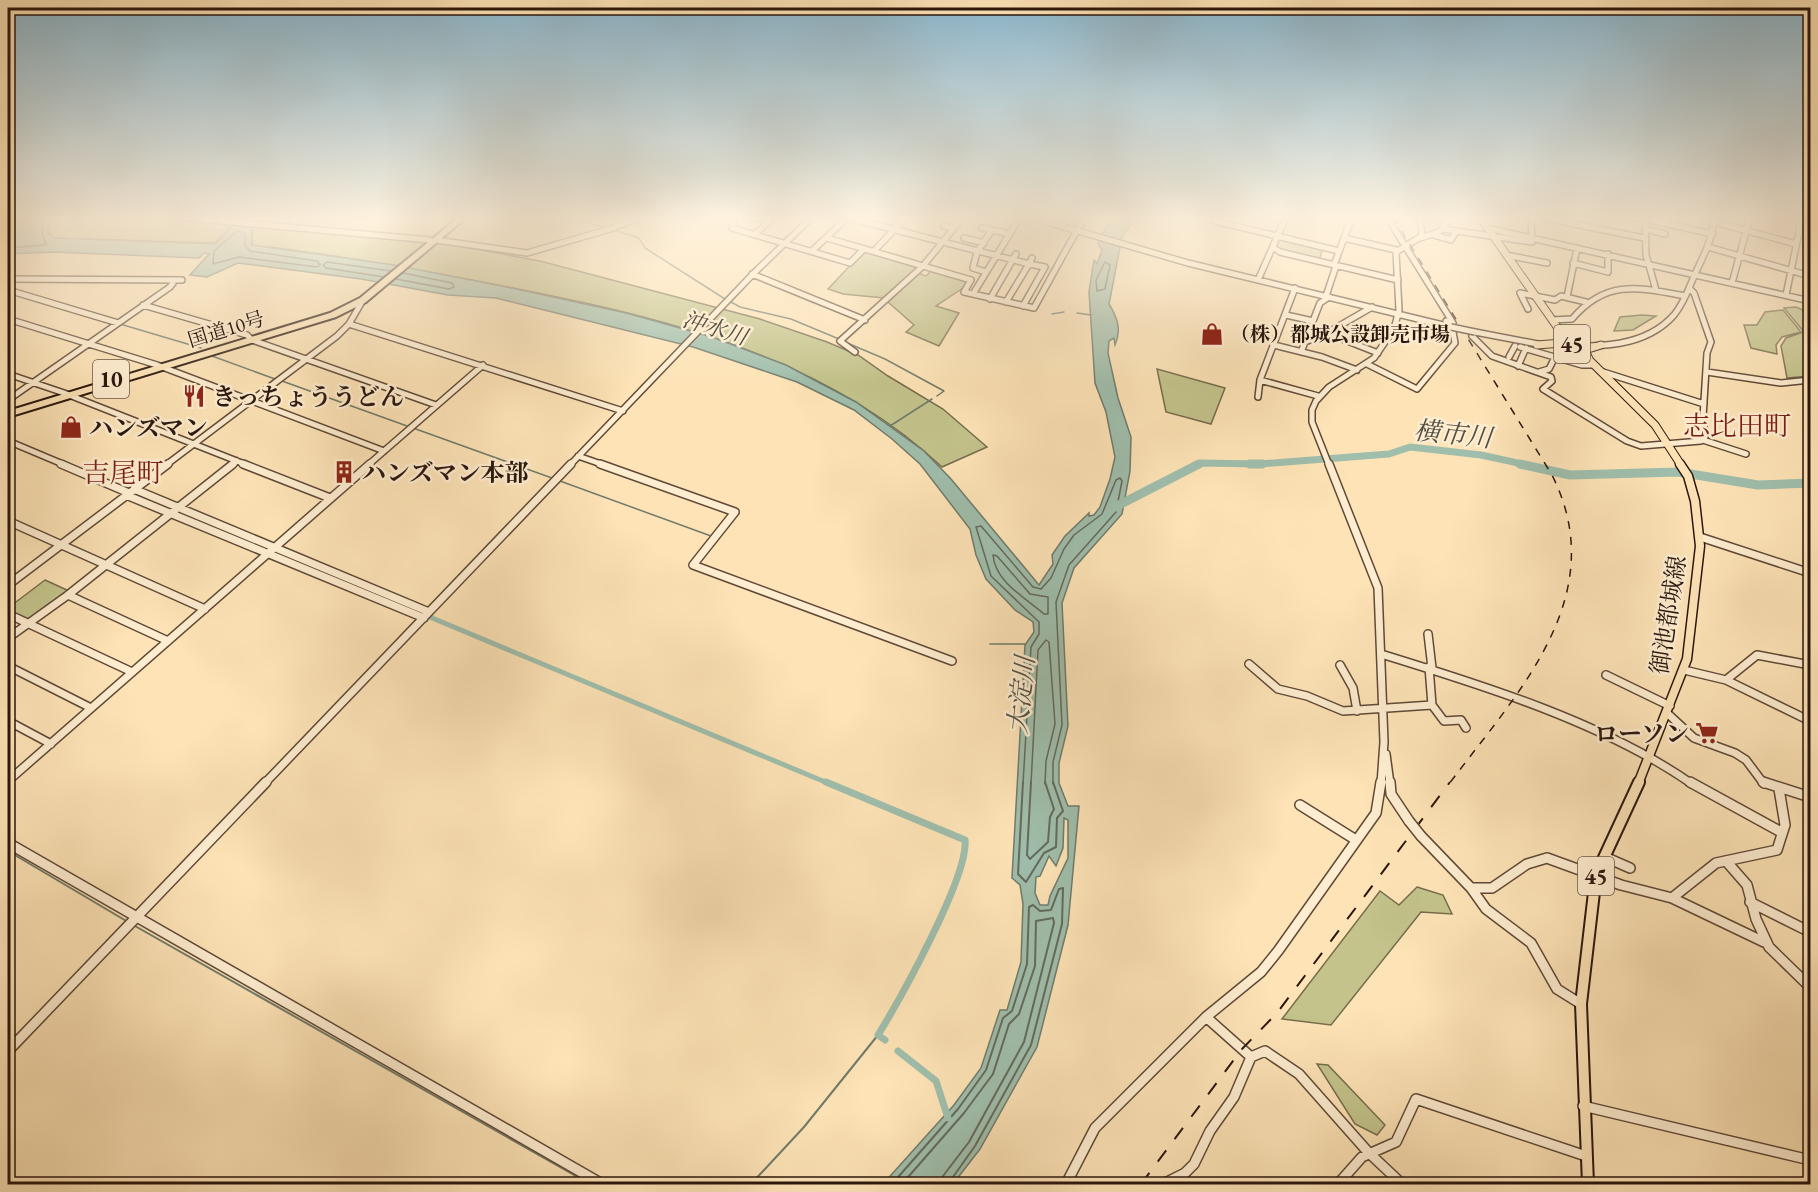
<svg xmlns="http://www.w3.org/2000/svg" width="1818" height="1192" font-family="'EB Garamond','Noto Serif JP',serif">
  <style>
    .green { fill: #c3c38b; stroke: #766c4c; stroke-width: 1.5 }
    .water { fill: #9fbeac; stroke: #707b6c; stroke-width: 1.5; fill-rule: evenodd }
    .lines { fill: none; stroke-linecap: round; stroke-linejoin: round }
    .shore-far1 { stroke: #646a5c; stroke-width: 1.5 }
    .shore { stroke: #646a5c; stroke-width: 2 }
    .stream-far1 { stroke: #707b6c; stroke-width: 1.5 }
    .stream { stroke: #707b6c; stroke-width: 2 }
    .canal-far1 { stroke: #9fbeac; stroke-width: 5 }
    .canal { stroke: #9fbeac; stroke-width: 7 }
    .river-far1 { stroke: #9fbeac; stroke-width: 7 }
    .river { stroke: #9fbeac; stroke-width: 9 }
    .minor-far2-casing { stroke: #5f4937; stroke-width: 8 }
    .minor-far1-casing { stroke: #5f4937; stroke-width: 10 }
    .minor-casing { stroke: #5f4937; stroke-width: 12 }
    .major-far2-casing { stroke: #2a160d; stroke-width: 9 }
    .major-far1-casing { stroke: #2a160d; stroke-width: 11 }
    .major-casing { stroke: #2a160d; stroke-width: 14 }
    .highway-casing { stroke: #2a160d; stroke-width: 4 }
    .minor-far2 { stroke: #feedd0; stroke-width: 5 }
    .minor-far1 { stroke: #feedd0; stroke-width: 7 }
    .minor { stroke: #feedd0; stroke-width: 9 }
    .major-far2 { stroke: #fde3b6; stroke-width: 7 }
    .major-far1 { stroke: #fde3b6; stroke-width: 8 }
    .major { stroke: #fde3b6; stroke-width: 10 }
    .highway { fill: #fde3b6; fill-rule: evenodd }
    .rail-far1 { stroke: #2a160d; stroke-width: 1.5; stroke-dasharray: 8 8; stroke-linecap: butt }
    .rail { stroke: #2a160d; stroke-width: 2; stroke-dasharray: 14 14; stroke-linecap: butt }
    .minor-bridge-far1-casing { stroke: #5f4937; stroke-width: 8; stroke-linecap: butt }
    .minor-bridge-casing { stroke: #5f4937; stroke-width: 12; stroke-linecap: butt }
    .minor-bridge-far1 { stroke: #feedd0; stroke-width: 5 }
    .minor-bridge { stroke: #feedd0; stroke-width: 9 }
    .labels { text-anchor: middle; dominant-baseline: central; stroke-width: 5; stroke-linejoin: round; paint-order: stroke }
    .far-street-label { font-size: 20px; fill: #2a160d; stroke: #feedd0 }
    .far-poi-label { font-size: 20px; font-weight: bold; fill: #2a160d; stroke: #feedd0; text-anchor: start }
    .far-water-label { font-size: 22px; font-style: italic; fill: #535145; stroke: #feedd0 }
    .shield { fill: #feedd0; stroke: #6a5648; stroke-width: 1.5 }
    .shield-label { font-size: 22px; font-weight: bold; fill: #2a160d }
    .poi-label { font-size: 24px; font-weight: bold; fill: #2a160d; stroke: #feedd0; text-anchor: start }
    .street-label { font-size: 24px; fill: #2a160d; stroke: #feedd0 }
    .water-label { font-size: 26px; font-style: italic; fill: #535145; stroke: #feedd0 }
    .quarter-label { font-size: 27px; fill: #7a1f14; stroke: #feedd0 }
  </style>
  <rect width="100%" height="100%" fill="#fde3b6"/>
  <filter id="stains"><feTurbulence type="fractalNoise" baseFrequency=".00333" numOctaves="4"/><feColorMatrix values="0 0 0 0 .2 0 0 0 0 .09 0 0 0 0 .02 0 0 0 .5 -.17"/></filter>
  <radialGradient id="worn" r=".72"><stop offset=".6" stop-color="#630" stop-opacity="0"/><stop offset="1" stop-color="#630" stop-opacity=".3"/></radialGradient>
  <path class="green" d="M51,217H167L256,224L442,243L540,261L760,319L827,342L858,355L888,376L943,409L987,447L942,467C814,347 638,312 472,280C399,266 326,253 252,245L253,227L233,225L215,243L53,238L48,232Z
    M1280,238L1323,248L1319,260L1283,252L1276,245Z
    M864,251L918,268L884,298L843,294L828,289Z
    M932,270L969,281L963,288L936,306L959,313L939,346L906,332L914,325L888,302L918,273L926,276Z
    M1796,307L1810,313V376L1787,378L1781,346L1786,338L1804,332L1784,308Z
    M1783,310L1801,332L1782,337L1776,345L1777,354L1751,348L1744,325H1757L1765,312Z
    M1642,315L1656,316L1633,330L1614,331L1620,317Z
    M1157,369L1225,388L1211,424L1166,412Z
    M45,580L69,591L28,622L8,612V608Z
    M1417,887L1443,895L1452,914L1421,912L1331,1025L1282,1019L1380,891L1399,905Z
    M1317,1064L1328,1065L1385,1125L1377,1135L1355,1124Z"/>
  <path class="water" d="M23,217H51L48,232L53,238L215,244L233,225L252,226L251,245L394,265L516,289L626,313L712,337L786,365L856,402L924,451L951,479L1039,585L1053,564L1052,555L1065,536L1089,513V516L1094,515L1100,507L1110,479L1115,457L1106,412L1095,383L1089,292L1094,260L1097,264L1102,250L1098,244L1110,219L1137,217L1122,237L1109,304C1117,317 1122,330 1115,345L1114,338L1109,341L1108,353L1118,398L1131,437L1130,471L1122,514L1074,568L1062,603L1068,726L1059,763V783L1068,806H1079L1068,925L1037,1047L980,1149L953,1184H883L954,1105L981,1068L1000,1010H1007L1021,962L1023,904L1020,885L1012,878L1025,645L1034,632L1033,622L1015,610L986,579L976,555L970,529L920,464L892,439L854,410L797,382L693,347L496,298L448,295L361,279L238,263L207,277L190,275L209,254L204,253L199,258L53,252L8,254V230ZM1064,818L1068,820V858L1050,896L1048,905H1040L1035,893L1036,877L1040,876L1049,856L1056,866L1063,848Z"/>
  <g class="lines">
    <path class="shore-far1" d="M237,231L245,233V246L250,251L317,261L320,265L317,267L239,257L213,264L214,251Z
      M8,248L46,245L42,232L44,217
      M1105,262L1110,265L1105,289L1097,291L1096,280Z
      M384,277L326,268L323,265L327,262L391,271
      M396,279L449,289L454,287L452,283L403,273
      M993,555L997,556L1030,594L1048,597V614H1044C1026,598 995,582 993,555Z
      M1023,784L1031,647L1039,634V622L991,576L976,527L981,526L1033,587L1041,589L1051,578L1064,549L1074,535L1102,514L1116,480L1120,478L1122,481L1116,512L1069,565L1056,602L1062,725L1053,762V784
      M1031,784L1038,650L1046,640L1049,642L1055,724L1046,761L1045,784"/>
    <path class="shore" d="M1023,782L1018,874L1026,882L1044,853L1056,847L1057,818L1063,811L1053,782
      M1031,782L1027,855L1030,859L1048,842L1050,817L1054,809L1045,782
      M892,1184L958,1109L986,1070L1003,1018L1012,1011L1027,964L1029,907L1033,905L1040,911L1051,910L1059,889L1063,888L1062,924L1031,1045L975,1146L948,1184
      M902,1184L964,1113L993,1074L1009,1024L1019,1014L1035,966L1036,921L1053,918L1054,923L1024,1042L969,1142L943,1176L941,1184"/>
    <path class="stream-far1" d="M564,217L606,227
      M614,230L639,238L645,248L725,299
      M731,302L740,307L791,319L839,339
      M1077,313L1091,315
      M1052,314L1064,312
      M120,324L201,348
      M845,342L885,359L944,391L937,396
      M212,356L275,379
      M282,381L407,426
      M890,426L932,399
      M413,428L552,478
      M560,481L711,536
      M990,644H1025"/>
    <path class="stream" d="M8,851L128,922
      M135,926L590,1184
      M751,1184L804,1127L878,1035"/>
    <path class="canal-far1" d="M133,493L405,607
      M425,615L830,784"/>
    <path class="canal" d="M826,782L965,840C969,876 899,1001 878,1035L885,1040
      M898,1051L936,1081L948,1118"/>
    <path class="river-far1" d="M1196,465L1201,463L1260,464L1389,454L1410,447L1481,455L1527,465"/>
    <path class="river" d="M1250,464H1262
      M1520,464L1570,475L1678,472L1758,485L1810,483
      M1113,508L1199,464"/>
    <g class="minor-far2-casing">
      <path id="minor-far2" d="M177,217L430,240
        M734,217L732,228L850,263L864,249
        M754,217L769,222
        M845,217L1029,264L1006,302
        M939,217L959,222
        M1020,217L973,294L1034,308L1076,232
        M1030,217L1188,263L1451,327
        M1217,217L1215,221L1339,251
        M1387,217L1453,323L1446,321
        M1539,217L1644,238
        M1631,217L1645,220
        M1645,217L1646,255L1656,290
        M1790,217L1810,222
        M1006,220L1007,217
        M1649,220L1713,234
        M1655,220L1673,217
        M1714,222L1796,244
        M944,226L954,228
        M982,228L992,230
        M1079,228L1084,217
        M1487,228L1810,301
        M1443,229L1532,242L1531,217
        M1645,229L1665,234
        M755,234L774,217
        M1434,235L1451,240L1455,233
        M827,238L971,280L964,292L973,294
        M964,238L984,243
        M1344,238L1396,250
        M1420,238L1439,232L1451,217
        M436,240L527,253L610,229L641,217
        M1708,247L1810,276
        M1274,248L1280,252L1398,280
        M812,251L848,217
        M874,251L906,217
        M1506,255L1547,263
        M1573,263L1608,272V254
        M1334,265L1352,217
        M986,272L973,268L977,252L992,230L1010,234
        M752,274L865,320
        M8,279L182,280
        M1258,280L1286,217
        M1732,283L1750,217
        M1295,288L1260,380L1318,396
        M8,290L118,323
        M1786,295L1802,217
        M1326,296L1336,266
        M1567,297L1577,248
        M990,299L1016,254
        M143,305L247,335L252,340L436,405
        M1023,306L1045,267L1029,264L1032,258
        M1528,309L1520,293L1555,300L1561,296L1586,302
        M1286,315L1313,321L1320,303L1329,297
        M8,319L157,365L384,451
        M1552,320L1572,319C1606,279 1638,287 1685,296
        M349,324L623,411
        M1475,332L1543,345
        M1327,333L1378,353
        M1472,336L1492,356L1551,377L1552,381L1543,389L1627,441L1641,446L1701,441L1705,437L1703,417L1707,353L1711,342L1694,293L1689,288
        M1274,345L1322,357L1357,370
        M1557,346C1597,347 1645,348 1674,315C1684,303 1689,288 1695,274C1704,255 1713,238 1714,217
        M1520,347L1582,365H1593
        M855,352L840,341L923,266L963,217
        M1301,352L1305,342L1327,333L1372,307
        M1509,357L1515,346
        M1367,364L1417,389L1455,343L1453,332L1442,329
        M1518,366L1526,348
        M1600,371L1704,404
        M1539,372L1549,369L1555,357
        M1707,372L1781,383L1810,380
        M8,374L64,393L247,465
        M1258,397L1260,380
        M8,400L170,287L173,283L171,280
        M1703,440L1746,454
        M8,441L65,465
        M578,456L604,465
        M166,465L337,336L349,324L363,300
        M232,465L237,461
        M368,465L483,365
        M570,465L754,273L812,217
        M1329,465L1312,422V410L1316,401L1329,387L1374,358L1394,329L1399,310L1396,252L1422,236L1420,217"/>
    </g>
    <g class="minor-far1-casing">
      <path id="minor-far1" d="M61,464L129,493
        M243,464L330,498
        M600,464L735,512L693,565L952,661
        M1329,464L1378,588L1384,742L1381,784
        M134,489L429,612
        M126,495L424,618
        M8,521L205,609
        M1700,537L1810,573
        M8,585L168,464
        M68,595L168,641
        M8,614L132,672
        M1428,634L1432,668
        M8,638L68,595L233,464
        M1381,654C1482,685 1605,723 1692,784
        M1249,664L1278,689L1307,696L1343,711L1432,705L1444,721L1461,720L1466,728
        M1340,665L1353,688L1357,711
        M8,666L91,708
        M1429,667L1432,705
        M1684,670L1726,680L1810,721
        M1606,675L1670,706
        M1726,680L1757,655L1810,665
        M1667,713L1694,738L1735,753L1746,760L1764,784
        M8,721L51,744
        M1386,754L1390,784
        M8,781L370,464
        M264,784L571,464"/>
    </g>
    <g class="minor-casing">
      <path id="minor" d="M1390,782L1391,794L1409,821
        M1690,782L1781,832
        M1763,782L1810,797
        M1300,805L1356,840
        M1421,836L1471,888L1486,909L1531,943L1557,989L1581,1004
        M8,843L602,1184
        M1605,857L1630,868
        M1726,861L1747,885L1756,919L1769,947L1810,987
        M1471,888H1492L1527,864L1547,858L1621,885L1672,898L1716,863L1777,850L1785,825L1779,789
        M1672,898L1764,942
        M1750,902L1810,932
        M1206,1017L1251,1057L1265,1051L1299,1074L1368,1152L1402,1184
        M8,1051L266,782
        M1583,1106L1810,1160
        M1066,1184L1095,1128L1206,1017L1261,972L1278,951L1376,813L1381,782
        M1163,1184L1185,1173L1194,1164L1210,1131L1234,1097L1251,1057
        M1338,1184L1362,1157L1396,1142L1416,1099L1586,1156"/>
    </g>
    <g class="major-far2-casing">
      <path id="major-far2" d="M1480,217L1560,331L1655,425L1681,465
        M1537,345L1562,343V334
        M1589,359L1585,350L1601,345"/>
    </g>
    <g class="major-far1-casing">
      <path id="major-far1" d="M1638,784L1687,659L1700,546L1695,501L1688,476L1680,464"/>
    </g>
    <g class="major-casing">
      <path id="major" d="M1588,1184L1581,1004L1596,875L1639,782"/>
    </g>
    <g class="highway-casing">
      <path id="highway" d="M459,217H467L366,302L336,317L8,417V411L330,313L360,298Z"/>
    </g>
    <use href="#minor-far2" class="minor-far2"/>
    <use href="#minor-far1" class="minor-far1"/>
    <use href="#minor" class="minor"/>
    <use href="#major-far2" class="major-far2"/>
    <use href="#major-far1" class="major-far1"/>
    <use href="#major" class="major"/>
    <use href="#highway" class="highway"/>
    <path class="rail-far1" d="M1393,217L1552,475C1613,596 1517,693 1449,784"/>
    <path class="rail" d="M1141,1184L1242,1049L1277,1013L1450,782"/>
    <g class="minor-bridge-far1-casing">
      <path id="minor-bridge-far1" d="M1451,327L1475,332"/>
    </g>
    <g class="minor-bridge-casing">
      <path id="minor-bridge" d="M1409,821L1421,836"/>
    </g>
    <use href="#minor-bridge-far1" class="minor-bridge-far1"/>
    <use href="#minor-bridge" class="minor-bridge"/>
  </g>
  <linearGradient id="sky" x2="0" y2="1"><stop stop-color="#8bb8d0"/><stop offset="0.57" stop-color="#fef2de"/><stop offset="1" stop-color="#fef2de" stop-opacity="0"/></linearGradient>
  <rect width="1818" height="384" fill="url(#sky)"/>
  <defs>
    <g id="shop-bare" transform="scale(1.8)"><path d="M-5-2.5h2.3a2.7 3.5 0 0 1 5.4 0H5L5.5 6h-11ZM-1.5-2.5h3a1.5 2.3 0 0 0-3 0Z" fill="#8f2418" stroke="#feedd0" stroke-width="2.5" paint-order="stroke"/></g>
    <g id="restaurant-bare" transform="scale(1.8)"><path d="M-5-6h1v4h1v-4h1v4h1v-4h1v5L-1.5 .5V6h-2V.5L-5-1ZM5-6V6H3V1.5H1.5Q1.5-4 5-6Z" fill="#8f2418" stroke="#feedd0" stroke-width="2.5" paint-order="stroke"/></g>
    <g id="building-bare" transform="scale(1.8)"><path d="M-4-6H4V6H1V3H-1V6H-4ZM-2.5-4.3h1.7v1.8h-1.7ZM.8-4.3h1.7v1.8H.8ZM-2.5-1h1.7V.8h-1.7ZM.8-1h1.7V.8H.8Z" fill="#8f2418" stroke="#feedd0" stroke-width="2.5" paint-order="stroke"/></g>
    <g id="supermarket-bare" transform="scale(1.8)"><path d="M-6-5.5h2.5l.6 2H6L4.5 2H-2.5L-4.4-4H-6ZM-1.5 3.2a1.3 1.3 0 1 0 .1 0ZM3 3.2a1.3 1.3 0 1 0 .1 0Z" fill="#8f2418" stroke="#feedd0" stroke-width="2.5" paint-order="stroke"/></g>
  </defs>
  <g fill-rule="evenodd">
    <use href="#shop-bare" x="1212" y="334"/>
    <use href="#restaurant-bare" x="194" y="396"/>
    <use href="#shop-bare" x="71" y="427"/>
    <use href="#building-bare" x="344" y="472"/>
    <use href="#supermarket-bare" x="1707" y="733"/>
  </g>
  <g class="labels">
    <g class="far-street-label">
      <text transform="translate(226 329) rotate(-17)">国道10号</text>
    </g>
    <g class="far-poi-label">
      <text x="1230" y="334">（株）都城公設卸売市場</text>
    </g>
    <g class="far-water-label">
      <text transform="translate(715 328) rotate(17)">沖水川</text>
    </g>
    <g class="shield">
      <rect x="1554" y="325" width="36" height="38" rx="4.5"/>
      <rect x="93" y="360" width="36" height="38" rx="4.5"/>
      <rect x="1578" y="857" width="36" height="38" rx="4.5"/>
    </g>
    <g class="shield-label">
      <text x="1572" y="344">45</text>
      <text x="111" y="379">10</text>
      <text x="1596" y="876">45</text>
    </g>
    <g class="poi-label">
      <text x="212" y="396">きっちょううどん</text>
      <text x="89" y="427">ハンズマン</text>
      <text x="362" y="472">ハンズマン本部</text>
      <text x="1689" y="733" text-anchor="end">ローソン</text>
    </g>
    <g class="street-label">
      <text transform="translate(1668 615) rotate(-81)">御池都城線</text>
    </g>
    <g class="water-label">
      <text transform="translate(1453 434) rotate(6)">横市川</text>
      <text transform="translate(1021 695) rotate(-84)">大淀川</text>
    </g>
    <g class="quarter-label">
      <text x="1737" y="425">志比田町</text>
      <text x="123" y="472">吉尾町</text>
    </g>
  </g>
  <rect width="1818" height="1192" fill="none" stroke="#fde3b6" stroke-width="30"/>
  <rect x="9" y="9" width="1800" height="1174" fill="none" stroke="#2a160d" stroke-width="3"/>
  <rect x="15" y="15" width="1788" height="1162" fill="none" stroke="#2a160d" stroke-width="1.5"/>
  <rect width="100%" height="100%" filter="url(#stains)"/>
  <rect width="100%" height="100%" fill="url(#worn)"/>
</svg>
